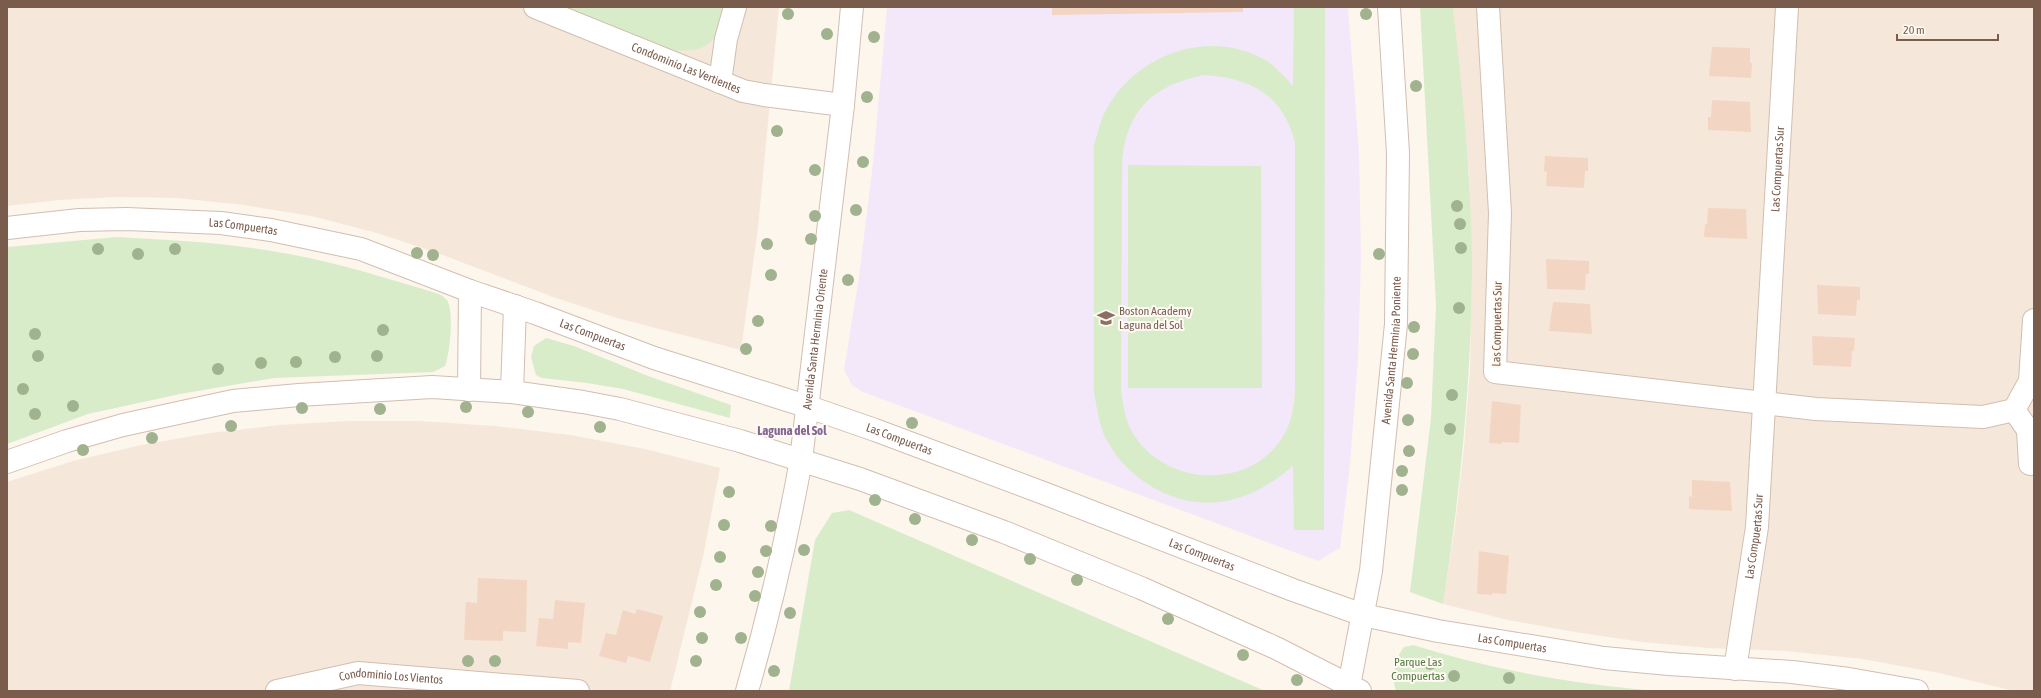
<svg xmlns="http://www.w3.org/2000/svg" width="2041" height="698" font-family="'Asap Condensed',sans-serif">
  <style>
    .residential { fill: #f5e8da }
    .education { fill: #f3e8fa }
    .green { fill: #d8ecc9; fill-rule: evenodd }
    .building { fill: #f3d5c3 }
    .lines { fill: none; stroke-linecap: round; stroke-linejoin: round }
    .minor-casing { stroke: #d1beb0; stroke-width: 24 }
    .minor { stroke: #fff; stroke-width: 22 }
    .tree { fill: #a0b28e }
    .labels { text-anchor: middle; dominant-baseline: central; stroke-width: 4; stroke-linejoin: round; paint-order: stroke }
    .street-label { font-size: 12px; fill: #7a5c4d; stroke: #fffaf3 }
    .education-label { font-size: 12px; fill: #785e54; stroke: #fffaf3; text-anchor: start }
    .park-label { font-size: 12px; fill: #537a41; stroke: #fffaf3 }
    .neighbourhood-label { font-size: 13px; font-weight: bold; fill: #846695; stroke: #fffaf3 }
  </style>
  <rect width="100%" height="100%" fill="#fdf6ec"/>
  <path class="residential" d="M7,7H779L758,228L741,350L617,318L556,298L440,254L377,233L311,216L244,205L177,198L118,197L59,200L7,206Z
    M1453,7H2034V691H2014L1939,673L1862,659L1786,651L1708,648L1642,642L1575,632L1508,620L1443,604L1455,526L1464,448L1470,370L1472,272L1469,173Z
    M349,421H419L495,426L570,435L645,449L720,468L703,557L670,691H7V482L73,461L141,445L210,433L279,425Z"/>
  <path class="education" d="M887,7H1348L1359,152L1361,256L1358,360L1350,464L1340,548L1318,561L863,392L852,385L844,370L859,277L873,163Z"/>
  <path class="green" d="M558,7H724L720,25L715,38L707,45L696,50L674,51Z
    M1294,7H1325L1324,530H1294L1293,466C1277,479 1261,491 1241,497C1188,516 1129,485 1105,437C1099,423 1097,408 1094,393V145C1098,133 1100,121 1106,110C1136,54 1210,27 1267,61C1277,68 1285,77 1293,86ZM1204,75C1250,78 1283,94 1295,143V389C1294,406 1292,423 1282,438C1246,494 1157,485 1129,426C1124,414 1123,402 1121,390L1122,161C1127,109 1154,85 1204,75Z
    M1420,7H1453C1463,95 1472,184 1472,273C1471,384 1460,494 1443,604L1410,592L1431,418L1436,305Z
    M1128,165L1261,166L1262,388H1128Z
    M117,237C174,240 232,243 289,254C340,263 389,279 439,294C444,297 448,300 449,305C453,318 450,353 445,366L433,372L274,378L180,394L88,414L7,444V247Z
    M546,338L574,346L648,376L731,405L730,418L623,389L587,383L542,378L536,375L531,357L534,346Z
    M849,510L1265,691H789L815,540L832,513Z
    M1413,645C1493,670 1577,685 1660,691H1396C1391,679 1396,656 1404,647Z"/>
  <path class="building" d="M1052,7H1243V12L1052,15Z
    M1712,47L1750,48V63H1752L1751,78L1709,76Z
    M1712,100L1750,102L1751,132L1708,130V117H1711Z
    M1545,156L1588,158V171H1585L1584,188L1546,186L1547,172L1544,171Z
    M1708,208L1746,209L1747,239L1704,237L1705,224H1707Z
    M1546,259L1589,261V274H1586L1585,290L1547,289Z
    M1817,285L1860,287V300H1857L1856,316L1818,314Z
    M1553,302L1590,304L1592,334L1549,331Z
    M1812,336L1855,338L1854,351H1852L1851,367L1813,365Z
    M1492,401L1521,405L1519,443L1502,442V444L1489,443Z
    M1692,480L1730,482L1732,511L1689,509V496L1692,497Z
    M1479,551L1509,556L1506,594L1492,593V595L1477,594Z
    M478,578L527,580L526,632L503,631V641L464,640L466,602L477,603Z
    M555,600L585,603L581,643L568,642V649L536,646L539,618L553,619Z
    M637,609L663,616L650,662L628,656L626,663L599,656L606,633L616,635L623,610L635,614Z"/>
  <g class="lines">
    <g class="minor-casing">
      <g id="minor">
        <path id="s1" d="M535,7L743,91L764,95L843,105"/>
        <path d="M1488,7L1500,213L1495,372L1816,409L1983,417L2014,410L2030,381L2034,320"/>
        <path d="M720,82L726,39L735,7"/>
        <path id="s2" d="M7,228L79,220L127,219L221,223L271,230L361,249L470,291L535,313L654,358L806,406L875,430L1046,494L1293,590L1363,615L1438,631L1604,658L1669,664L1792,672L1849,679L1917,691"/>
        <path d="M469,390L470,291"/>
        <path d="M512,392L515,306"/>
        <path d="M2014,410L2028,430L2030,464"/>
        <path d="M7,462L67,441L123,425L233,401L299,395L432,387L512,392L583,402L620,409L740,441L860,479L1004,532L1141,588L1276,648L1360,691"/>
        <path id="s3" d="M1735,669L1757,527L1787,7"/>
        <path id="s4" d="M277,691L358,673L578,691"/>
        <path id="s5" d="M747,691C769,615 787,538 801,460L843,105L852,7"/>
        <path id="s6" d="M1348,691L1371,571L1396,324L1398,153L1389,7"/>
      </g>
    </g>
    <use href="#minor" class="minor"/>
  </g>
  <g class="tree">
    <circle cx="788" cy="14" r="6"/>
    <circle cx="1366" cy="14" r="6"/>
    <circle cx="827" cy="34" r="6"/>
    <circle cx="874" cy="37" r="6"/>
    <circle cx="1416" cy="86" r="6"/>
    <circle cx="867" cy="97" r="6"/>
    <circle cx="777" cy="131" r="6"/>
    <circle cx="863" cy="162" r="6"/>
    <circle cx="815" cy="170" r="6"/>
    <circle cx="1457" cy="206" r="6"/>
    <circle cx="856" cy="210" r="6"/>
    <circle cx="815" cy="216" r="6"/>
    <circle cx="1460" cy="224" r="6"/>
    <circle cx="811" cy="239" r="6"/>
    <circle cx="767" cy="244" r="6"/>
    <circle cx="1461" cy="248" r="6"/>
    <circle cx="98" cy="249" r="6"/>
    <circle cx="175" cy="249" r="6"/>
    <circle cx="417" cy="253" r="6"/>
    <circle cx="138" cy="254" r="6"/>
    <circle cx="1379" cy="254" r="6"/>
    <circle cx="433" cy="255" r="6"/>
    <circle cx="771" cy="275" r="6"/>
    <circle cx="848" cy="280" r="6"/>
    <circle cx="1459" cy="308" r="6"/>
    <circle cx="758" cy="321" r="6"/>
    <circle cx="1414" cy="327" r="6"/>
    <circle cx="383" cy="330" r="6"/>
    <circle cx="35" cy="334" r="6"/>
    <circle cx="746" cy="349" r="6"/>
    <circle cx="1413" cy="354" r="6"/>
    <circle cx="38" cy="356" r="6"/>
    <circle cx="377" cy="356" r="6"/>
    <circle cx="335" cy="357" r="6"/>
    <circle cx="296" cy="362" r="6"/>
    <circle cx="261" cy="363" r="6"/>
    <circle cx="218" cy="369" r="6"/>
    <circle cx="1407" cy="383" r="6"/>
    <circle cx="23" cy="389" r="6"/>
    <circle cx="1452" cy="395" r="6"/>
    <circle cx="73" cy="406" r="6"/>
    <circle cx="466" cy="407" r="6"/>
    <circle cx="302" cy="408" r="6"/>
    <circle cx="380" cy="409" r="6"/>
    <circle cx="528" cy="412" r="6"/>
    <circle cx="35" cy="414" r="6"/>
    <circle cx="1408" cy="420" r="6"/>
    <circle cx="912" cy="423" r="6"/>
    <circle cx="231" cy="426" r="6"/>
    <circle cx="600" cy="427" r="6"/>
    <circle cx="1450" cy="429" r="6"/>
    <circle cx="152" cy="438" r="6"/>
    <circle cx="83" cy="450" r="6"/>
    <circle cx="1409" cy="451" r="6"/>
    <circle cx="1402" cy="471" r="6"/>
    <circle cx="1402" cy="490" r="6"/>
    <circle cx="729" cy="492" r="6"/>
    <circle cx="875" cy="500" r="6"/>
    <circle cx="915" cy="519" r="6"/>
    <circle cx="724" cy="525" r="6"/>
    <circle cx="771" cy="526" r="6"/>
    <circle cx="972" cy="540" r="6"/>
    <circle cx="804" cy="550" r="6"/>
    <circle cx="766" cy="551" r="6"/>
    <circle cx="720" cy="557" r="6"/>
    <circle cx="1030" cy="559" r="6"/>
    <circle cx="758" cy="572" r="6"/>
    <circle cx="1077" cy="580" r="6"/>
    <circle cx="716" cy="585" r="6"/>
    <circle cx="755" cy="596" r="6"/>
    <circle cx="700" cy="612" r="6"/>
    <circle cx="790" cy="613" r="6"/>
    <circle cx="1168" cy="619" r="6"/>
    <circle cx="702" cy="638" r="6"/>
    <circle cx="741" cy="638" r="6"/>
    <circle cx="1243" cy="655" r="6"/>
    <circle cx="468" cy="661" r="6"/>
    <circle cx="495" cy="661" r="6"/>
    <circle cx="696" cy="661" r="6"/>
    <circle cx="1430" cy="664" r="6"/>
    <circle cx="774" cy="671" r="6"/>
    <circle cx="1454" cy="676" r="6"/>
    <circle cx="1509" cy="678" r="6"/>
    <circle cx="1297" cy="680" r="6"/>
  </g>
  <defs>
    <g id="school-bare" transform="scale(1.38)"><path d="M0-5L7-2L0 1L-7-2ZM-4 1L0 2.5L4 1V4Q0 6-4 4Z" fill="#8d6e63" stroke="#fffaf3" stroke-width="2.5" paint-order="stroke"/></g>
  </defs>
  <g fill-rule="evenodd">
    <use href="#school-bare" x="1106" y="318"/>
  </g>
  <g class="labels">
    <g class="street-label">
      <text stroke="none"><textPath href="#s1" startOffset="163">Condominio Las Vertientes</textPath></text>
      <text stroke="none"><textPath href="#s3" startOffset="502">Las Compuertas Sur</textPath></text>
      <text stroke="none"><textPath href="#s2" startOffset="237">Las Compuertas</textPath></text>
      <text transform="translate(1497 324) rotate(-89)">Las Compuertas Sur</text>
      <text stroke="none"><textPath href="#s2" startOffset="604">Las Compuertas</textPath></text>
      <text stroke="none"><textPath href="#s5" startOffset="359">Avenida Santa Herminia Oriente</textPath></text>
      <text stroke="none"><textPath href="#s6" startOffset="344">Avenida Santa Herminia Poniente</textPath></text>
      <text stroke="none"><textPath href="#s2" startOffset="928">Las Compuertas</textPath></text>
      <text stroke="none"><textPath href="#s3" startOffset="134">Las Compuertas Sur</textPath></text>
      <text stroke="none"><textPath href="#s2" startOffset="1252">Las Compuertas</textPath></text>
      <text stroke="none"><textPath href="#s2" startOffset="1576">Las Compuertas</textPath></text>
      <text stroke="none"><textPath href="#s4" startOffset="116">Condominio Los Vientos</textPath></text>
    </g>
    <g class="education-label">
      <text x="1119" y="311">Boston Academy<tspan x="1119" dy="14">Laguna del Sol</tspan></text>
    </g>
    <g class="park-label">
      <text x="1418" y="662">Parque Las<tspan x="1418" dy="14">Compuertas</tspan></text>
    </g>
    <g class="neighbourhood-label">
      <text x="792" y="430">Laguna del Sol</text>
    </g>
  </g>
  <rect width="2041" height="698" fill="none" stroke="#7a5c4d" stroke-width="16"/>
  <path d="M1897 34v6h101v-6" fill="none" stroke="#7a5c4d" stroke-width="2"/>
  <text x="1903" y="34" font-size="12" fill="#7a5c4d" stroke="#fffaf3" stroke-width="3" paint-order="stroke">20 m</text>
</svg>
